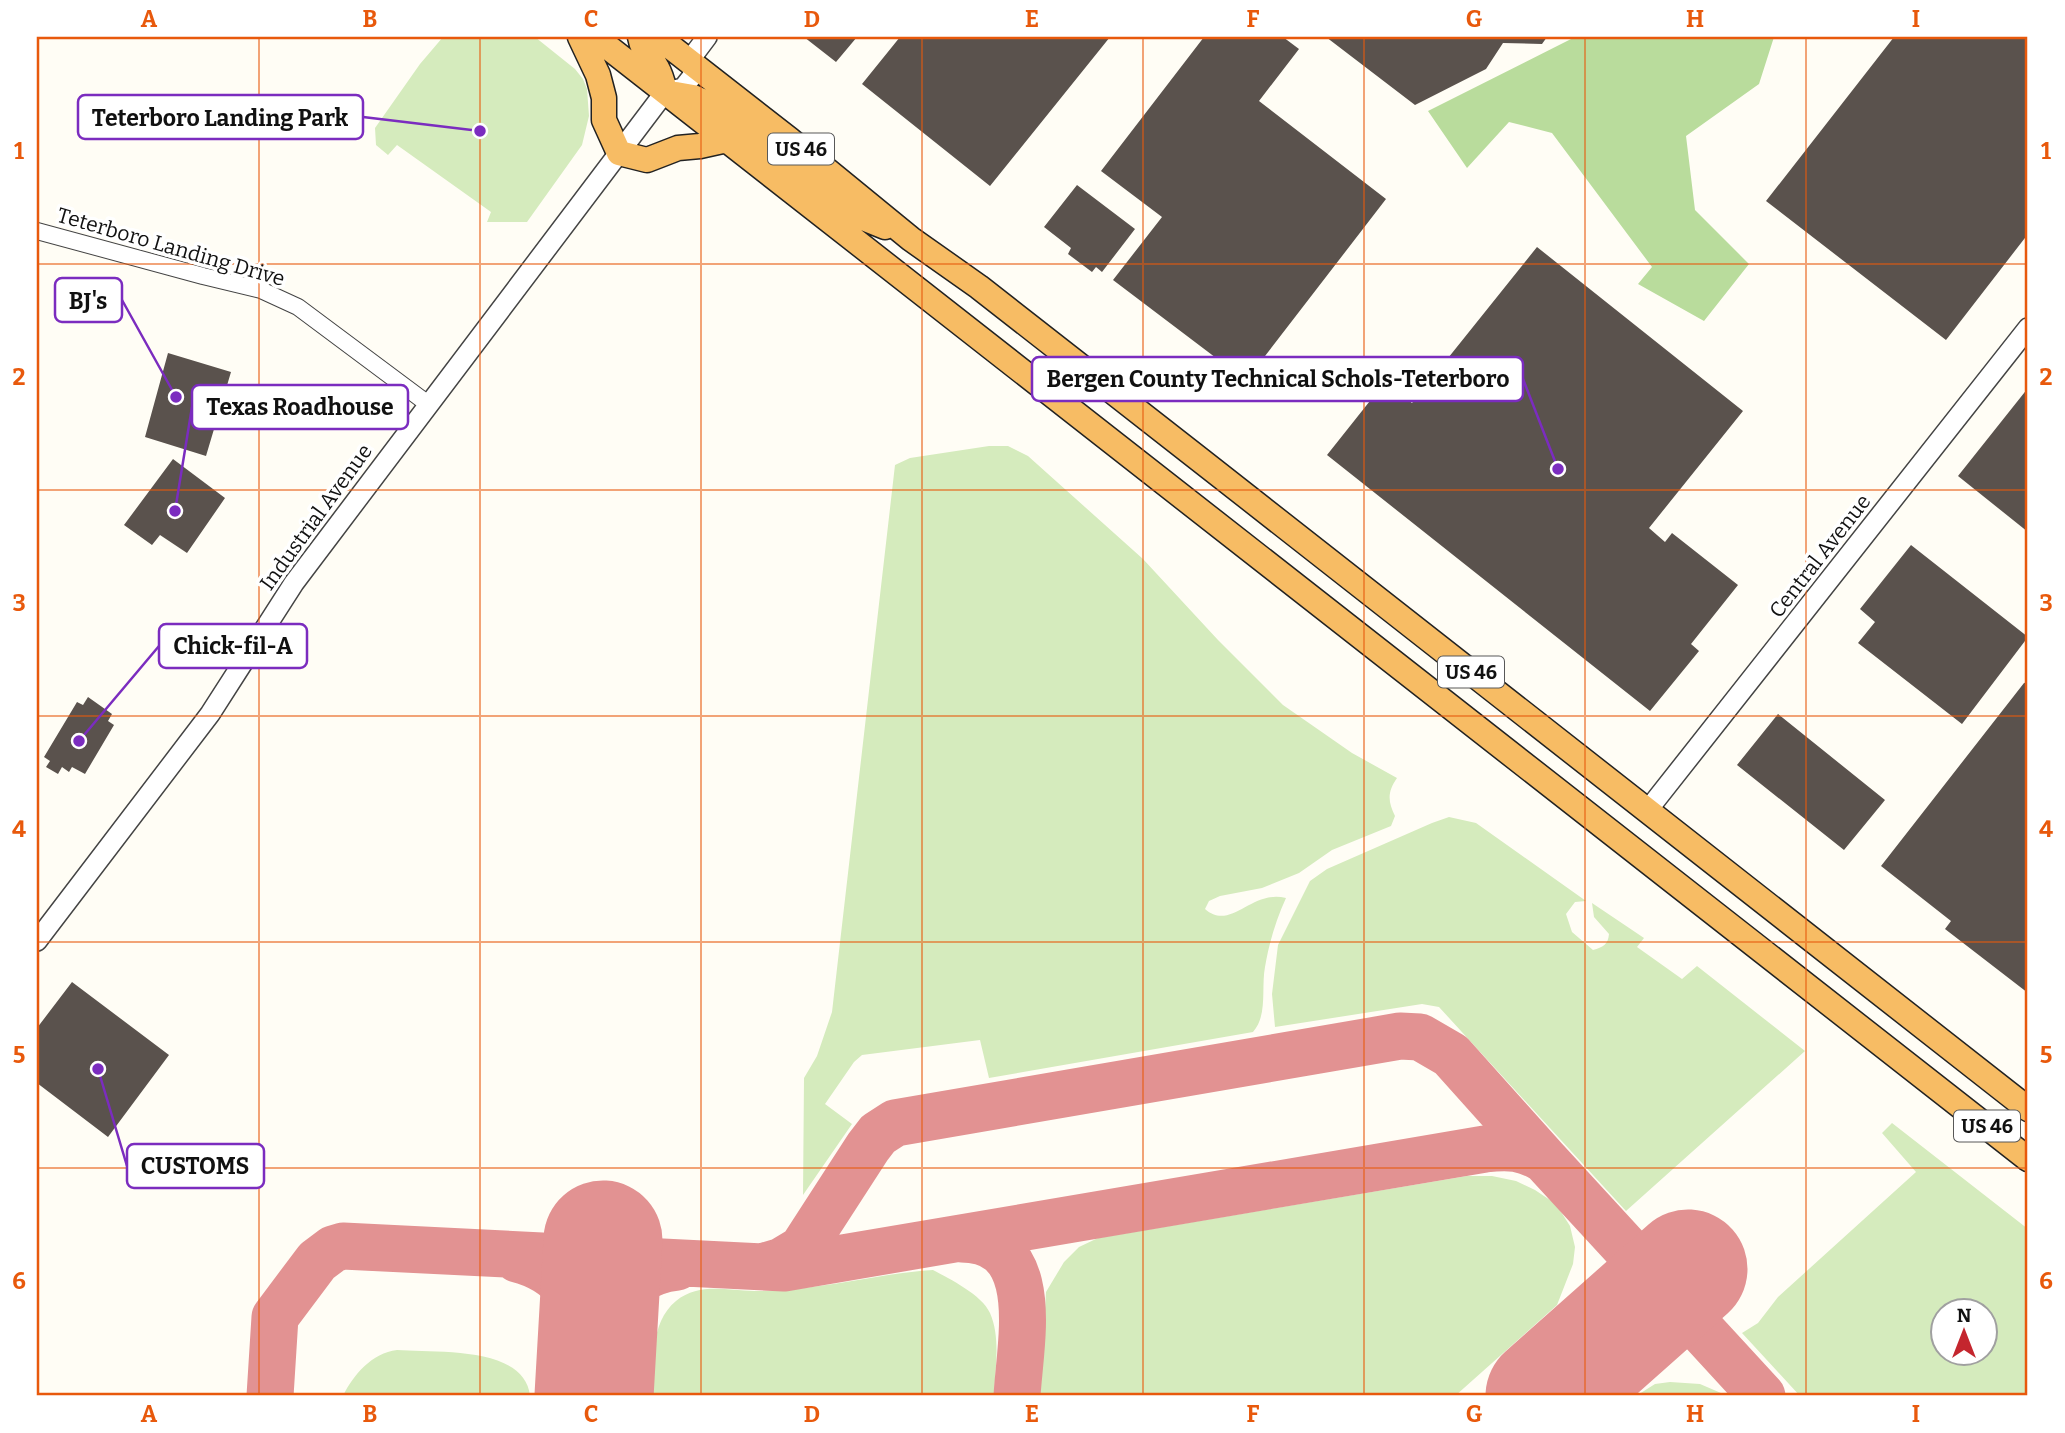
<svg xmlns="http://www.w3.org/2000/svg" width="2065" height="1433" font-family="Bitter,serif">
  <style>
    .green { fill: #d5ebbd; fill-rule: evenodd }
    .forest { fill: #b9dc9c }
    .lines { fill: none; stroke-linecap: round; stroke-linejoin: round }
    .taxiway { stroke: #e29292; stroke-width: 47 }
    .runway { stroke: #e29292; stroke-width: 119 }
    .building { fill: #5a524d }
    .minor-casing { stroke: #444; stroke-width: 18 }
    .tertiary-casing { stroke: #444; stroke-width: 22 }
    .trunk-casing { stroke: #222; stroke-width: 27 }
    .minor { stroke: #fff; stroke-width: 16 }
    .tertiary { stroke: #fff; stroke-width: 19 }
    .trunk { stroke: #f7bc64; stroke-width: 24 }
    .grid { fill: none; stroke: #e8590c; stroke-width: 2; stroke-opacity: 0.55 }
    .labels { text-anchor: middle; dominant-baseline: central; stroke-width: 7; stroke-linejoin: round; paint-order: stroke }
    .shield { fill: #fff; stroke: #585858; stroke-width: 2 }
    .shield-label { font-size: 19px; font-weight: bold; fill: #111 }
    .street-label { font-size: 21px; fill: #111; stroke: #fff }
    .leader { fill: none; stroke: #7b2cbf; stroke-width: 2.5 }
    .callout-dot { fill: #7b2cbf; stroke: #fff; stroke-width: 2.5 }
    .callout { fill: #fff; stroke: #7b2cbf; stroke-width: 2.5 }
    .callout-label { font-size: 23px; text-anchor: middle; font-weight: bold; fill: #111 }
    .neatline { fill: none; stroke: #e8590c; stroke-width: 2.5 }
    .grid-label { font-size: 23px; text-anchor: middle; font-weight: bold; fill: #e8590c }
  </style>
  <rect width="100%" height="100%" fill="#fffdf5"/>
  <path class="green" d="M443,37H535L575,69L583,79L587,89L589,116L582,145L527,222H487L491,212L397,145L388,155L376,145L375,128L420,64Z
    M989,446H1008L1028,456L1143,559L1218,640L1283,705L1352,753L1397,778C1387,792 1388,802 1395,816L1391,826L1332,850L1299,873L1262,888L1220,896L1209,901L1205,909C1231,932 1251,889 1286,898C1276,920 1269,943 1265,967C1261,988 1268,1015 1253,1032L989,1078L980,1040L862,1055L854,1062L825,1104L852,1124L803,1195L804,1078L817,1056L832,1012L895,465L910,458Z
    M1449,817L1476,823L1586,901L1575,902L1566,914L1572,932L1593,950C1603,947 1608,945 1609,934L1594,917L1592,903L1644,938L1637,947L1682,979L1697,966L1805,1051L1626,1211L1439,1007L1422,1004L1275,1027L1272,994L1278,945L1310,881L1327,869L1432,823Z
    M1892,1123L2028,1229V1396H1800L1742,1333L1758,1323L1778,1297L1916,1172L1882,1133ZM1984,1310V1352H1942V1310Z
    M1467,1176H1492L1516,1181L1535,1190L1556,1204L1570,1226L1575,1247L1573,1264L1557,1305L1455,1396H1040L1046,1292L1064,1262L1079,1247L1098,1238Z
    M933,1270C950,1279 982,1295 990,1313C1001,1338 995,1370 994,1396H652C654,1365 649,1323 676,1301C701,1281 730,1292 758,1291C817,1291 874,1274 933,1270Z
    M397,1350C434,1353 525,1345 530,1396H343C353,1375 372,1353 397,1350Z
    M1670,1382L1700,1384L1728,1396H1636L1655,1384Z"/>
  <path class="forest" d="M1575,37H1774L1759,84L1686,136L1695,210L1749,264L1704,321L1638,284L1652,267L1552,133L1509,122L1467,168L1428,111Z"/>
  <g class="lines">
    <path class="taxiway" d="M961,1239C1044,1239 1020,1342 1017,1396
      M517,1259C568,1272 579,1304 597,1350
      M765,1266L782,1261L802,1249L868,1147L878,1134L895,1123L1400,1036L1420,1037L1451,1055L1545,1160
      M597,1343C599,1334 601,1324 605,1316C618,1289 647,1270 677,1267
      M270,1396L275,1317L317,1261L333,1249L343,1246L784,1268L1485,1149C1509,1146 1524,1147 1545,1160L1762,1396"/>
    <path class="runway" d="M594,1396L603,1240
      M1545,1396L1688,1269"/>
  </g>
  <path class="building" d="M804,37H857L836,62Z
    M900,37H1110L990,186L862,84Z
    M1204,37H1283L1299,49L1259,101L1386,199L1255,369L1237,356L1228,367L1113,280L1162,217L1101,171Z
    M1326,37H1547L1542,44L1503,43L1486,69L1415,105Z
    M1894,37H2028V234L1946,340L1766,201Z
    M1077,185L1135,229L1102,272L1096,267L1092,272L1068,254L1071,248L1044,227Z
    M1537,247L1743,411L1649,528L1665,542L1672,533L1738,585L1691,644L1699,651L1650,711L1327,455L1385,382L1412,403Z
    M168,353L231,372L206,456L145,437Z
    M2028,388V532L1958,476Z
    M173,459L225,498L187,553L160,535L152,545L124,525Z
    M1911,545L2028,637L1962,724L1858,643L1875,622L1860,609Z
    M2028,682V993L1945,929L1951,921L1881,866L2024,683Z
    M88,697L112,714L108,721L114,725L85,774L72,767L69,772L62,767L58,774L46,767L50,761L44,757L77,702L83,705Z
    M1778,714L1885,800L1844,850L1737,765Z
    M72,982L169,1055L108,1137L37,1083V1028Z"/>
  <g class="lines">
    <g class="minor-casing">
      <path id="minor" d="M37,231L203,276L261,290L298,307L428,404"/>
    </g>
    <g class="tertiary-casing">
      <path id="tertiary" d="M1647,811L2028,328
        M37,941L210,714L294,583L665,92L683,88L694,74L689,61L707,37"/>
    </g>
    <g class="trunk-casing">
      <path id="trunk" d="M580,37L598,75L604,98V120L619,153L647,160L678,148L700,146L727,140
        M595,37L2028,1159
        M640,37C643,54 650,53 657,68C661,75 663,83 665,91
        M658,37L790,140L911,239L979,287L1199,459L2028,1109
        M676,94L693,97L717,108L853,214L885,227"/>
    </g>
    <use href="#minor" class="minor"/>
    <use href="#tertiary" class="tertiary"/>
    <use href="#trunk" class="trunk"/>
  </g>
  <path class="grid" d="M259,37V1396M480,37V1396M701,37V1396M922,37V1396M1143,37V1396M1364,37V1396M1585,37V1396M1806,37V1396M37,264H2028M37,490H2028M37,716H2028M37,942H2028M37,1168H2028"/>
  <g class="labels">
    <g class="shield">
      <rect x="768" y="133.5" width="66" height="31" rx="5"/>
      <rect x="1438" y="656.5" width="66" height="31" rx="5"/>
      <rect x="1954" y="1110.5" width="66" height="31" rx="5"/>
    </g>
    <g class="shield-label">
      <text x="801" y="149">US 46</text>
      <text x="1471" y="672">US 46</text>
      <text x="1987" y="1126">US 46</text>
    </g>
    <g class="street-label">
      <text transform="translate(171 247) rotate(16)">Teterboro Landing Drive</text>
      <text transform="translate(316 517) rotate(-54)">Industrial Avenue</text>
      <text transform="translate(1820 556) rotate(-52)">Central Avenue</text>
    </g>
  </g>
  <path class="leader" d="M480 131L363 117M176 397L122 300M1558 469L1523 379M175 511L192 407M79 741L159 646M98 1069L127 1166"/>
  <g class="callout-dot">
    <circle cx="480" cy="131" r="7"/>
    <circle cx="176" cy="397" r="7"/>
    <circle cx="1558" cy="469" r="7"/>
    <circle cx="175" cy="511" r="7"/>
    <circle cx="79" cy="741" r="7"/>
    <circle cx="98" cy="1069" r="7"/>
  </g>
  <g class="callout">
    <rect x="78" y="95" width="285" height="44" rx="7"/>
    <rect x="55" y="278" width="67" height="44" rx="7"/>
    <rect x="1032" y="357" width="491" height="44" rx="7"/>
    <rect x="192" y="385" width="216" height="44" rx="7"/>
    <rect x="159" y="624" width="148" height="44" rx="7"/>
    <rect x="127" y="1144" width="137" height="44" rx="7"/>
  </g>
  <g class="callout-label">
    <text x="220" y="126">Teterboro Landing Park</text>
    <text x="88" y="309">BJ's</text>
    <text x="1278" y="387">Bergen County Technical Schols-Teterboro</text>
    <text x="300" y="415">Texas Roadhouse</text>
    <text x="233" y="654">Chick-fil-A</text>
    <text x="195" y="1174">CUSTOMS</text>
  </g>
  <rect width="2065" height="1433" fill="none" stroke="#ffffff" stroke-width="77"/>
  <g transform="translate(1964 1332)"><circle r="33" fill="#ffffff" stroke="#a0a0a0" stroke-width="2"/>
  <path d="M0-5L12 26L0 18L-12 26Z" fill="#c4262e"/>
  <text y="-10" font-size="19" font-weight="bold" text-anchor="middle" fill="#111111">N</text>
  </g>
  <rect x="38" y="38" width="1988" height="1356" class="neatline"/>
  <g class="grid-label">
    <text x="149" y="27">A</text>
    <text x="370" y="27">B</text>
    <text x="591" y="27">C</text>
    <text x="812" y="27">D</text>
    <text x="1032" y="27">E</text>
    <text x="1253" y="27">F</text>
    <text x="1474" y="27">G</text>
    <text x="1695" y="27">H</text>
    <text x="1916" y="27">I</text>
    <text x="19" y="159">1</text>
    <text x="2046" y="159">1</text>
    <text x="19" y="385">2</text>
    <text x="2046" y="385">2</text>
    <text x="19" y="611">3</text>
    <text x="2046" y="611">3</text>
    <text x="19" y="837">4</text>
    <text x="2046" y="837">4</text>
    <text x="19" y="1063">5</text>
    <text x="2046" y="1063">5</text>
    <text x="19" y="1289">6</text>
    <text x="2046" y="1289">6</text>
    <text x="149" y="1422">A</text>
    <text x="370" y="1422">B</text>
    <text x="591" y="1422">C</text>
    <text x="812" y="1422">D</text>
    <text x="1032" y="1422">E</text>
    <text x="1253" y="1422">F</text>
    <text x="1474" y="1422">G</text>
    <text x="1695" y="1422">H</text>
    <text x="1916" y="1422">I</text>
  </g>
</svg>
